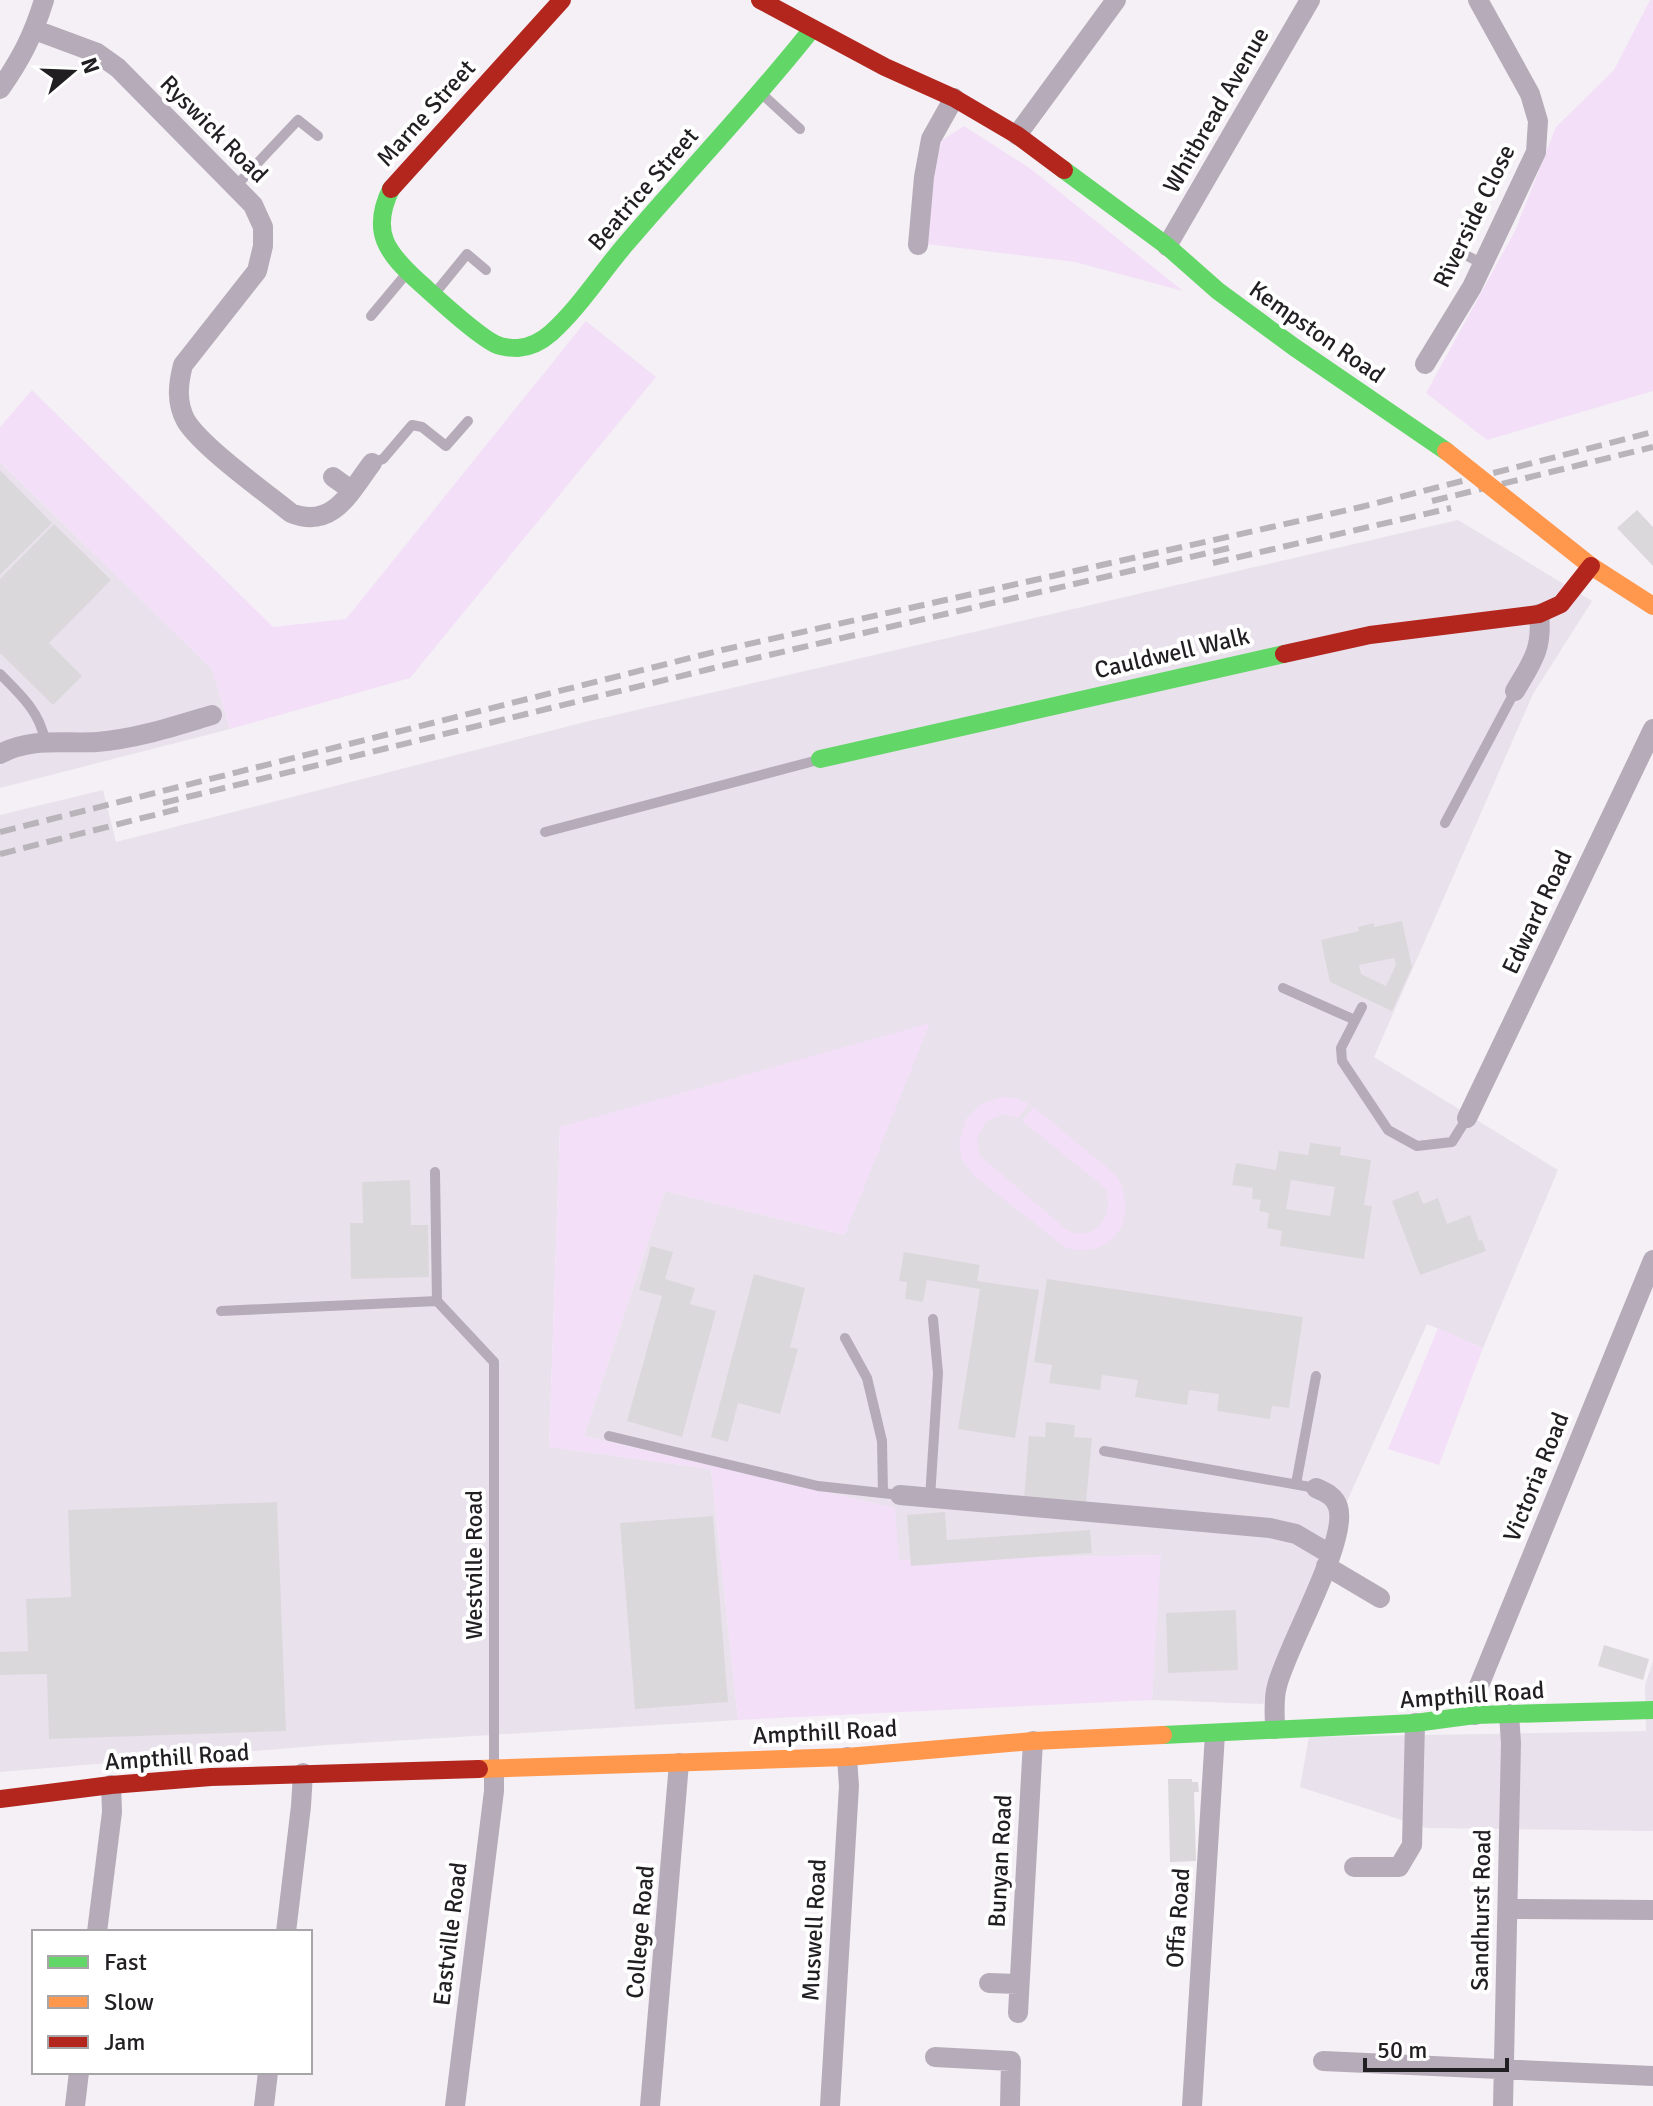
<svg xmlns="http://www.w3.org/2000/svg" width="1653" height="2106" font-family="Signika,sans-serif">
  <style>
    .built { fill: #e9e1ec }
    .green { fill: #f3e0f8 }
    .building { fill: #dbd8dc; fill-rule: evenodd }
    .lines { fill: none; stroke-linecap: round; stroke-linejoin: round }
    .lane { stroke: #b6acb9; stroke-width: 10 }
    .street { stroke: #b6acb9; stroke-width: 20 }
    .fast { stroke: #63d668; stroke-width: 18 }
    .slow { stroke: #ff974d; stroke-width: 18 }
    .jam { stroke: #b3261e; stroke-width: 18 }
    .rail { stroke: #b8b4ba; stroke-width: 6; stroke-dasharray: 16 8; stroke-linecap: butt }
    .slow-bridge { stroke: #ff974d; stroke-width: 18 }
    .labels { text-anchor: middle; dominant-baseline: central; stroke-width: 8; stroke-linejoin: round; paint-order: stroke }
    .street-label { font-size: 24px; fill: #221f22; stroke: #fff }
  </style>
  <rect width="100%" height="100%" fill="#f4f0f5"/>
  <path class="built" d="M0,462L212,669L230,729L0,788Z
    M1458,520L1592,601L1533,694L1374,1057L1558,1170L1483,1348L1427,1324L1306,1592L1263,1704L1152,1700L1160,1555L898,1560L895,1508L584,1436L665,1191L845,1235L560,1127L549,1447L711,1469L738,1720L327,1745L0,1772V815L103,790L116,842L585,722Z
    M1653,1661V1831L1426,1828L1300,1787L1309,1737L1646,1731L1645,1685Z"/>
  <path class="green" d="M1650,0H1653V391L1487,440L1426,393L1515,231L1556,127L1614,70Z
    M964,126L1031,169L1183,291L1075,262L926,244L933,176L942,140Z
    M586,321L656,377L410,678L230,729L212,669L0,462V427L32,390L273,627L346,619Z
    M930,1023L845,1235L665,1191L584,1436L895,1508L899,1560L1161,1555L1152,1700L738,1720L711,1469L549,1447L560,1127Z
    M1002,1097L1015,1098L1029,1104L1018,1118L1003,1114L985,1122L977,1140L980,1156L1067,1230C1096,1244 1116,1214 1105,1188L1022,1121L1034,1107L1117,1176C1139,1218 1115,1260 1066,1248L974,1176L962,1160L959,1143L966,1119L981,1104Z
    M1438,1328L1483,1348L1439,1465L1388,1449Z"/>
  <path class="building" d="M0,470L52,523L0,575Z
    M1637,510L1653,527V566L1617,528Z
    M54,524L111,580L49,643L82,676L53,705L0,653V579Z
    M1402,921L1412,967L1392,1011L1330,982L1321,940L1359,931L1358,927L1374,923V927ZM1394,958L1396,965L1386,986L1361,974L1359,965Z
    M1310,1143L1341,1147L1340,1155L1371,1160L1364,1205L1372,1206L1364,1259L1280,1246L1282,1231L1267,1228L1269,1213L1259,1211L1261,1200L1252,1199L1253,1188L1232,1185L1236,1163L1276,1170L1279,1151L1308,1155ZM1291,1180L1335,1187L1330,1216L1286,1209Z
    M410,1180L411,1225H428L429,1277L351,1279L350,1223H363L362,1182Z
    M1418,1191L1423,1204L1438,1198L1447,1224L1470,1215L1479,1241L1482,1240L1486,1251L1420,1275L1392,1201Z
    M651,1246L673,1252L665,1279L695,1288L690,1304L716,1311L682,1437L627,1421L662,1296L639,1290Z
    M904,1252L980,1265L977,1281L1039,1290L1015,1438L958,1429L980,1289L927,1280L923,1302L905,1299L907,1282L899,1281Z
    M754,1274L805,1288L790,1347L798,1349L780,1414L738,1403L728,1442L711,1437Z
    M1047,1279L1303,1317L1289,1408L1272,1406L1270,1419L1217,1411L1219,1394L1189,1390L1187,1405L1135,1397L1138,1380L1102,1375L1100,1390L1049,1383L1052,1365L1034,1362Z
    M1046,1422L1075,1425L1074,1437L1092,1438L1086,1503L1024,1498L1029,1436L1045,1437Z
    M277,1502L286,1731L49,1739L47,1674L0,1675V1652L28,1651L26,1599L71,1597L68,1510Z
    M945,1512L947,1540L1090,1530L1092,1553L911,1566L907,1515Z
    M713,1516L728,1702L635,1709L620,1523Z
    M1236,1610L1238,1670L1168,1673L1166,1613Z
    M1604,1645L1649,1659L1643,1680L1598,1666Z
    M1168,1779H1192V1782H1198L1199,1792H1194L1196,1861L1170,1862Z"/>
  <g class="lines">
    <path class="lane" d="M763,95L800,129
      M235,187L298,120L318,136
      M1456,250L1483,264
      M436,292L467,254L486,270
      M371,316L407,273
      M372,463L383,459L412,425L422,427L446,446L468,421
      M0,674C20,694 40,712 45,741
      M1445,823L1515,691
      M545,832L818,760
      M1283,988L1355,1020
      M1362,1007L1341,1048L1342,1061L1388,1130L1417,1146L1452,1142L1467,1118
      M435,1172L437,1301
      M221,1311L437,1301L494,1362V1766
      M845,1338L867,1378L882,1441L883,1493
      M609,1436L818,1486L900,1495
      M1104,1451L1316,1488
      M1296,1484L1316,1376
      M930,1498L938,1373L933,1319"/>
    <path class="street" d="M35,30L97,53L118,68L253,205L263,227V246L257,271L183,365C178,384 176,403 186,421C202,447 265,492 291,513C333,530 350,492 372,463
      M0,89C21,59 33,36 44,0
      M1017,135L1116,0
      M918,245L924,177L931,139L954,98
      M1167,246L1310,0
      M1425,364L1472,287L1536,152L1538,121L1530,94L1478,0
      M333,477L351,490
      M1515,691C1532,662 1543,649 1539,614
      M0,754C32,737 63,744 97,742C136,739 175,726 212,715
      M1467,1118L1653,729
      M900,1495L1270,1528L1296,1534L1330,1554
      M1326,1566L1380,1598
      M1475,1715L1478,1688L1653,1260
      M1275,1729C1275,1715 1273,1700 1277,1686C1287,1646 1349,1540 1338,1507C1335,1496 1325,1492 1316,1488
      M1354,1867H1399L1412,1845L1415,1723
      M1508,1909L1653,1910
      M97,1932L112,1812L111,1785
      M286,1932L301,1806L303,1773
      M989,1983L1019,1984
      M1018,2013L1033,1741
      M935,2057L1011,2061L1010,2106
      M1323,2061L1653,2076
      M75,2106L79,2072
      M264,2106L268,2072
      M455,2106L494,1791V1768
      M650,2106L679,1763
      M830,2106L849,1786L847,1757
      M1192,2106L1215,1734
      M1503,2106L1511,1743L1509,1714"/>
    <path class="fast" d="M1064,170L1167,246L1218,291L1294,347L1446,451
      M391,189C370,232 387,253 419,282C438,299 474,333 495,344C501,347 511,348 518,348C531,347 542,341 551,333C579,308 601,273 625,245C687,172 753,104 812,29
      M820,759L1284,654
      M1163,1735L1415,1723L1475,1715L1653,1710"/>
    <path class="slow" d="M1514,505L1591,566L1653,606
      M479,1769L847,1757L1033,1741L1163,1735"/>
    <path class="jam" d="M760,0L885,67L954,98L1017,135L1064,170
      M391,189L562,0
      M1284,654L1370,635L1539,614L1561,604L1591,566
      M0,1799L111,1785L211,1777L479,1769"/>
    <path class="rail" d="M1432,501L1653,447
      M1213,563L1451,508
      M163,803L726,665L1229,548
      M0,832L722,650L1361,507L1653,432
      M0,854L178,809"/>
    <path class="slow-bridge" d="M1446,451L1514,505"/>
  </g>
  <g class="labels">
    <g class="street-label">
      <text transform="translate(1216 110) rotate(-60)">Whitbread Avenue</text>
      <text transform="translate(426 113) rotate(-48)">Marne Street</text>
      <text transform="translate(214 129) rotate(45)">Ryswick Road</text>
      <text transform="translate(643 189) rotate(-49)">Beatrice Street</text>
      <text transform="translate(1474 216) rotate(-64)">Riverside Close</text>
      <text transform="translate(1317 332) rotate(35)">Kempston Road</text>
      <text transform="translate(1172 653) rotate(-13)">Cauldwell Walk</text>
      <text transform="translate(1537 912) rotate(-65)">Edward Road</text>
      <text transform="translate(1536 1477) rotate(-68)">Victoria Road</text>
      <text transform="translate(474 1565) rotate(-90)">Westville Road</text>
      <text transform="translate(1472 1695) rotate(-4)">Ampthill Road</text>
      <text transform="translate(825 1732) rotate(-3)">Ampthill Road</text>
      <text transform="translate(177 1757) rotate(-4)">Ampthill Road</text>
      <text transform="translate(1000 1861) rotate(-87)">Bunyan Road</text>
      <text transform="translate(1481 1910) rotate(-89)">Sandhurst Road</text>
      <text transform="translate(1178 1918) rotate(-86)">Offa Road</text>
      <text transform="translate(814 1930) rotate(-87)">Muswell Road</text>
      <text transform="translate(640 1932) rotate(-85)">College Road</text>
      <text transform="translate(450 1934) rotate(-83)">Eastville Road</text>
    </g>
  </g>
  <rect x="32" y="1930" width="280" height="144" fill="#ffffff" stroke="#a7a5a7" stroke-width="2"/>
  <rect x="48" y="1956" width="40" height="12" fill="#63d668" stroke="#a7a5a7" stroke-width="2"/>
  <text x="104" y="1970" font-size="24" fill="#221f22">Fast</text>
  <rect x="48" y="1996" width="40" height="12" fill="#ff974d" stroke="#a7a5a7" stroke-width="2"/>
  <text x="104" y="2010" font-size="24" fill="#221f22">Slow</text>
  <rect x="48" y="2036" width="40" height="12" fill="#b3261e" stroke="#a7a5a7" stroke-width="2"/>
  <text x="104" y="2050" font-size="24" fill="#221f22">Jam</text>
  <g transform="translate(72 72) rotate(71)" stroke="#ffffff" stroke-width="6" paint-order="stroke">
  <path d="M0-6L14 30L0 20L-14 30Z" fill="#221f22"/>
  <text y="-12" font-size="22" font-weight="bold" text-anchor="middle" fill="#221f22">N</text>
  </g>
  <path d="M1365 2058v12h142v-12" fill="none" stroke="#221f22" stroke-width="4"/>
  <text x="1377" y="2058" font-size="24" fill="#221f22" stroke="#ffffff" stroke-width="6" paint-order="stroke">50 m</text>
</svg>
